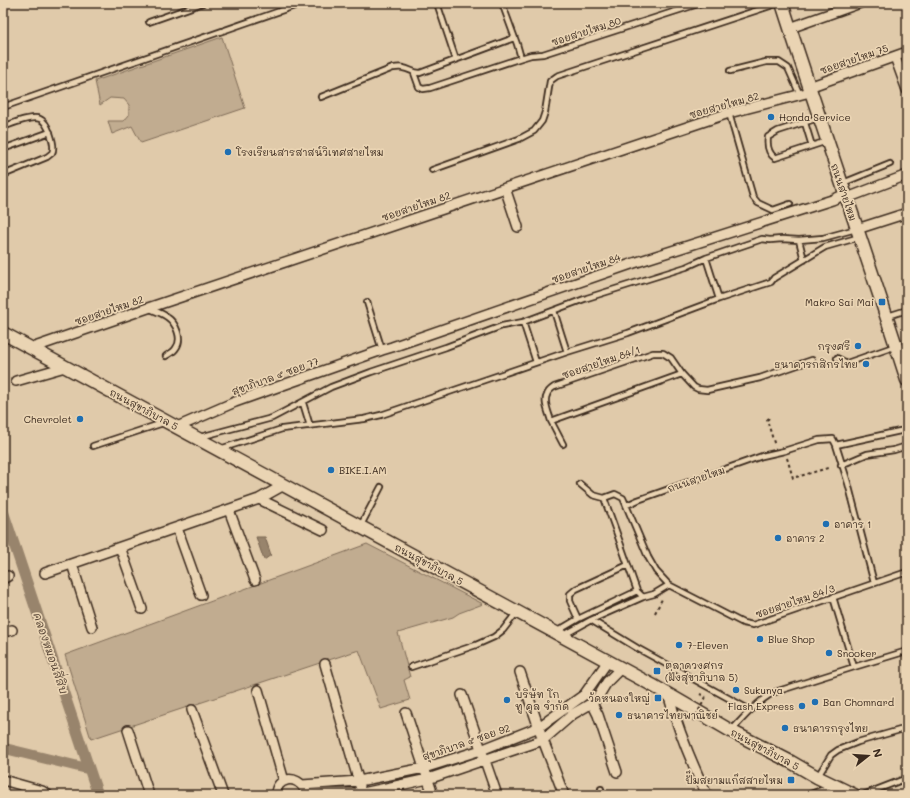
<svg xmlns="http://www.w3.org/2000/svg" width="910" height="798" font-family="Mali,'Playpen Sans Thai',sans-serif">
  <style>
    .green { fill: #c1ac90; stroke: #7e6b57 }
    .water { fill: #98846c; stroke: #73604d }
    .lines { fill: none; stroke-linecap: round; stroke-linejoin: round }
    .canal { stroke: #98846c; stroke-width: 11 }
    .service-casing { stroke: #3b2a1e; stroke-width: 8 }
    .minor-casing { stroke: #3b2a1e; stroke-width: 12 }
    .secondary-casing { stroke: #3b2a1e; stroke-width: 15 }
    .path { stroke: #3b2a1e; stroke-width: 2; stroke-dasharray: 3 3; stroke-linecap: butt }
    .service { stroke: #ead4b3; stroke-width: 4.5 }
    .minor { stroke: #ead4b3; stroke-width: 9 }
    .secondary { stroke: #ead4b3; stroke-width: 12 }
    .path-bridge { stroke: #3b2a1e; stroke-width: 2; stroke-dasharray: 3 3; stroke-linecap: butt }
    .poi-dot { fill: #1f6fb2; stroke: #ead4b3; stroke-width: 1.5 }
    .labels { text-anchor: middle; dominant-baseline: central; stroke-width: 3.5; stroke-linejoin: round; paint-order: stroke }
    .street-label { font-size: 10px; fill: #3b2a1e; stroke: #ead4b3 }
    .poi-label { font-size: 10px; fill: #3b2a1e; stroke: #ead4b3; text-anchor: start }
    .water-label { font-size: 11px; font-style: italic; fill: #524032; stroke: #ead4b3 }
  </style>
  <rect width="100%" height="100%" fill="#e0caaa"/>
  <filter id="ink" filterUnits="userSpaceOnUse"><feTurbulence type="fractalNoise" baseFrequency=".025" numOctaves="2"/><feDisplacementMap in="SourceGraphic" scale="8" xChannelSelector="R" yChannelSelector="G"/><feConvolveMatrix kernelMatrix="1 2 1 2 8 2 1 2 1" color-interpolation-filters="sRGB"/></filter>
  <g filter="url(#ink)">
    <path class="green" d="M222,37L245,108L141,143L132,126L112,134L108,121H124L129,115V105L124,99L110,98L100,105L95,81Z
      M367,544L483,604L459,613L453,617L398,633L410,677L404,680L410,700L381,709L359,650L91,739L65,655Z"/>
    <path class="water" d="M256,537H265L271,555L264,560Z"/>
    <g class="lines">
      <path class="canal" d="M3,511L98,795
        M3,748L89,769"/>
      <g class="service-casing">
        <path id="service" d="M437,3L456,60
          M149,22L203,3
          M521,58L531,55L543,54L701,3
          M730,71L766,62H779L788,68L800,95
          M414,73L419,87L423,89L430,88L521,58L517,44L502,3
          M321,97L393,68C396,68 400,67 403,68C410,69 413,73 420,73L514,38
          M3,107L303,3
          M729,113L753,197L758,203L773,210L790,204
          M818,118L778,131L768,137C767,144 768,153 775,158L827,141
          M805,123L812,146
          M3,127C11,124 32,115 40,119C48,122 56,146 52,153C52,153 47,157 47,157L3,175
          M3,149L50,132
          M432,170L519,139L534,131L542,121L545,112L550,81L557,76L779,3
          M843,183L890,164
          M799,240L804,260
          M706,258L719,299
          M367,302L382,350
          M150,309C155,311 162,313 167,317C176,323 183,339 176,348C174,352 169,354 166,356
          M554,311L567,352
          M888,316L907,310
          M523,322L536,362
          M837,358L847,363L896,346
          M303,403L310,426
          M551,421C549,413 543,402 547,395C548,391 551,389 554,387L653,353H663L671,358L682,374
          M200,437L272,418L331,387L371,372L446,347L502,326L523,322L587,298L686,267L706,258L762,239L770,240L782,239L799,240L823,238L856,229
          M563,444L551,421L682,374L694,387L698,389L707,390L760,378L812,360
          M836,445L900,431L907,430
          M93,446L163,423
          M220,449L282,429L364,419L381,415L567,352L628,333L719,299L771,282L774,278L825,247L860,237
          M841,465L867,454L894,450L907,446
          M580,484L593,495L604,498
          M627,505L638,500L762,456L784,451L819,440L833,439L836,445L848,483L874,583
          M360,527L381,487
          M643,597L637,591L616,531L604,498L615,494L623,498L648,557L656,571L669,585L743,623L753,625L907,572
          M833,597L854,667
          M578,619L570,601V594L576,589L628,565
          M591,620L637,648L750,710
          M556,632L578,619L637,591
          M564,635L591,620L643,597L654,594L669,585
          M411,667L476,645L494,637L503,630L517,612
          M732,730C744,717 756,703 772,693L854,667L907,651
          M818,776L831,755L838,750L858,742L907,728
          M601,789L602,795
          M808,795L832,786
          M863,795L907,778"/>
      </g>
      <g class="minor-casing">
        <path id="minor" d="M790,28L860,3
          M895,57L907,90
          M809,87L907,52
          M505,188L518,227
          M847,198L907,175
          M857,229L907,213
          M32,348L148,308L729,113L810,92
          M16,381L65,367
          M177,427L235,402L382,350L392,347L634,263L832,200L846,194
          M259,499L323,530
          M229,510L255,580
          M177,528L201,595
          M120,547L142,609
          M72,564L92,627
          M45,573L259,499L284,485
          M3,579L8,576
          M3,632L12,630
          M325,664L360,786
          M520,672L543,740L564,795
          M258,690L284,781
          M668,694C678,729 691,762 707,795
          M462,695L497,795
          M592,703L598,715L617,772
          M192,710L223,795
          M406,713L433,795
          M128,730L149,795
          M3,780L42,791L48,795
          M302,785L359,781L424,768L481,750L539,727L584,695L608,661
          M305,794L363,793L428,779L543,740L573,714L592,703L598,697L607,682L621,668
          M276,795C276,777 297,774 305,790"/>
      </g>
      <g class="secondary-casing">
        <path id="secondary" d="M782,3C822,129 867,254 907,380
          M3,333L652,685L731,731L791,762L817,777L854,795"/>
      </g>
      <path class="path" d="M769,418L767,420L775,446
        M787,458L793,478L828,468
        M655,613L663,597
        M700,694L706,697"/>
      <use href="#service" class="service"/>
      <use href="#minor" class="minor"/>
      <use href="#secondary" class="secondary"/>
      <path class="path-bridge" d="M693,721L706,697"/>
    </g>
  </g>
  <g class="poi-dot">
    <circle cx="771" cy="117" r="4"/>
    <circle cx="228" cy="152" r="4"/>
    <rect x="878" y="298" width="8" height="8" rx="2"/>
    <circle cx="858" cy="346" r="4"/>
    <circle cx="866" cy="364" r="4"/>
    <circle cx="80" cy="419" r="4"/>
    <circle cx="331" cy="470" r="4"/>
    <circle cx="826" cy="524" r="4"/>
    <circle cx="778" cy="538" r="4"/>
    <circle cx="760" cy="639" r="4"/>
    <circle cx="679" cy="645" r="4"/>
    <circle cx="829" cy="653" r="4"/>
    <rect x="653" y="667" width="8" height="8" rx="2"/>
    <circle cx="736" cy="690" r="4"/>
    <rect x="654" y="694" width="8" height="8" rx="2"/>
    <circle cx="507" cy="700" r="4"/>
    <circle cx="815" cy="702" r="4"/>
    <circle cx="802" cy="706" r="4"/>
    <circle cx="619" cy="715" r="4"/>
    <circle cx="785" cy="728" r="4"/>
    <rect x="787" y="776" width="8" height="8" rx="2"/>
  </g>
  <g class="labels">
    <g class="street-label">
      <text transform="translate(586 31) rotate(-18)">ซอยสายไหม 80</text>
      <text transform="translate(854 59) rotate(-19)">ซอยสายไหม 75</text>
      <text transform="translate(724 105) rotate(-16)">ซอยสายไหม 82</text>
      <text transform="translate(844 192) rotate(71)">ถนนสายไหม</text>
      <text transform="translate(416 206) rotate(-19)">ซอยสายไหม 82</text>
      <text transform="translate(586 268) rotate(-19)">ซอยสายไหม 84</text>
      <text transform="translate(109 310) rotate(-19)">ซอยสายไหม 82</text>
      <text transform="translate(601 362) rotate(-19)">ซอยสายไหม 84/1</text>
      <text transform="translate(275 376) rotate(-20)">สุขาภิบาล ๕ ซอย 77</text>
      <text transform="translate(144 409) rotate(28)">ถนนสุขาภิบาล 5</text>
      <text transform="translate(696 479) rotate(-19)">ถนนสายไหม</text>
      <text transform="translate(429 564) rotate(28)">ถนนสุขาภิบาล 5</text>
      <text transform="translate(795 601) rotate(-19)">ซอยสายไหม 84/3</text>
      <text transform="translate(466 742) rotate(-19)">สุขาภิบาล ๕ ซอย 92</text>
      <text transform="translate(765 749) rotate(28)">ถนนสุขาภิบาล 5</text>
    </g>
    <g class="poi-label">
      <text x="779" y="117">Honda Service</text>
      <text x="236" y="152">โรงเรียนสารสาสน์วิเทศสายไหม</text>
      <text x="874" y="302" text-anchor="end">Makro Sai Mai</text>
      <text x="850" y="346" text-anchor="end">กรุงศรี</text>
      <text x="858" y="364" text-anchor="end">ธนาคารกสิกรไทย</text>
      <text x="72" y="419" text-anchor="end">Chevrolet</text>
      <text x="339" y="470">BIKE.I.AM</text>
      <text x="834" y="524">อาคาร 1</text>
      <text x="786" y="538">อาคาร 2</text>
      <text x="768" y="639">Blue Shop</text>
      <text x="687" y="645">7-Eleven</text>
      <text x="837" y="653">Snooker</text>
      <text x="665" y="665">ตลาดวงศกร<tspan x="665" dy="12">(ฝั่งสุขาภิบาล 5)</tspan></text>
      <text x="744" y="690">Sukunya</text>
      <text x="515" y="694">บริษัท โก<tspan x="515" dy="12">ทู คูล จำกัด</tspan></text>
      <text x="650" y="698" text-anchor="end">วัดหนองใหญ่</text>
      <text x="823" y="702">Ban Chomnard</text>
      <text x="794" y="706" text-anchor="end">Flash Express</text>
      <text x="627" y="715">ธนาคารไทยพาณิชย์</text>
      <text x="793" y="728">ธนาคารกรุงไทย</text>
      <text x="783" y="780" text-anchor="end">ปั๊มสยามแก๊สสายไหม</text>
    </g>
    <g class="water-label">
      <text transform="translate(51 653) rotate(71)">คลองหมอนสี่สิบ</text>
    </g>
  </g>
  <rect width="910" height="798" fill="none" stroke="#ead4b3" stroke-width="16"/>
  <rect x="8" y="8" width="894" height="782" fill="none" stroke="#3b2a1e" stroke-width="1.5" filter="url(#ink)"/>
  <g transform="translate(868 756) rotate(73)" stroke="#ead4b3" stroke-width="3" paint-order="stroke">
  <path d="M0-3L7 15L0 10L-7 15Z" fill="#3b2a1e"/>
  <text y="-6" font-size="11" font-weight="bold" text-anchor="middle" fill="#3b2a1e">N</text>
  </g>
</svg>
